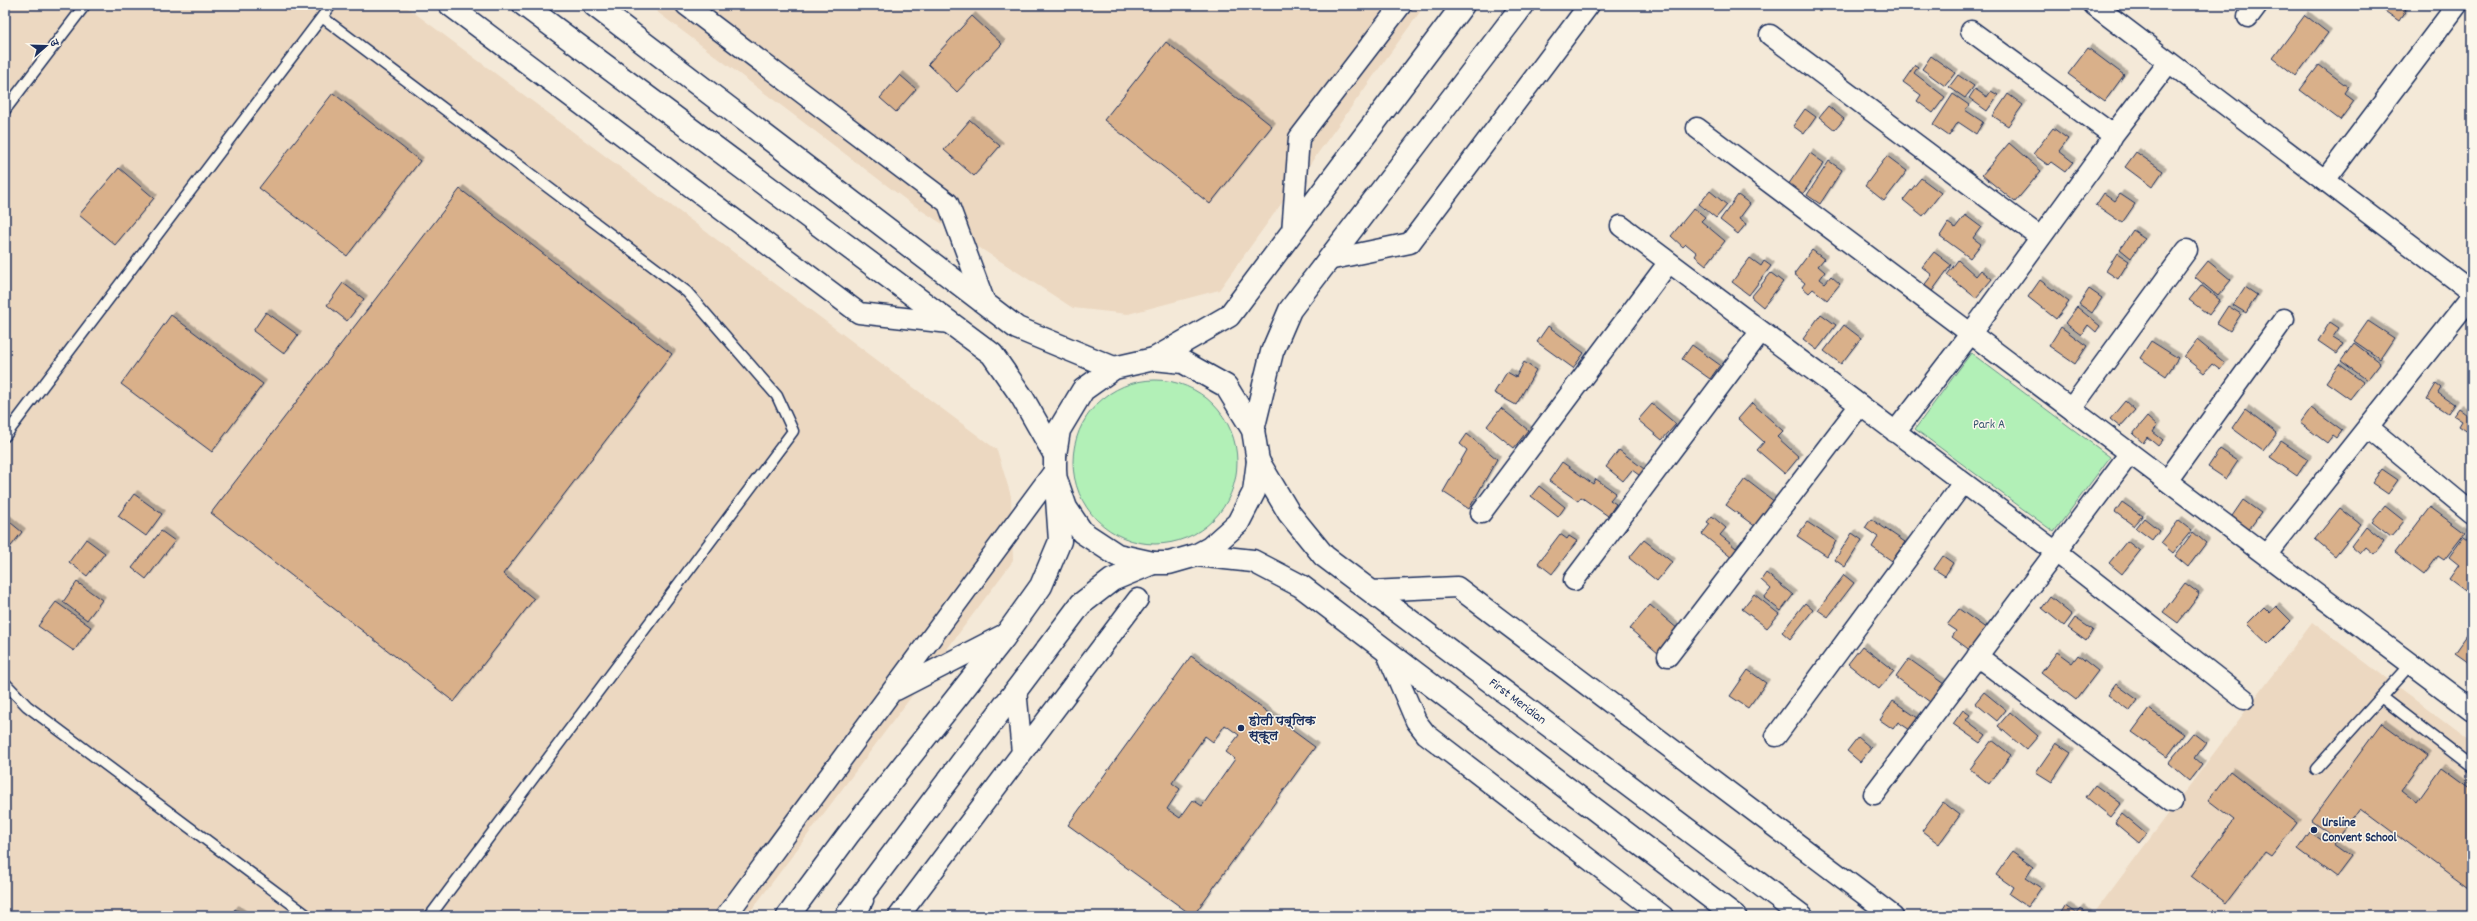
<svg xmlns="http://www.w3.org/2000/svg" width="2477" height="921" font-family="Dekko,'Playpen Sans Deva',sans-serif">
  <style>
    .built { fill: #ecd8c1 }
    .green { fill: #b2f0b7; stroke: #66908a }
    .building { fill: #d9b08a; stroke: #1b2f5e; fill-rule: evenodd; filter: url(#shadow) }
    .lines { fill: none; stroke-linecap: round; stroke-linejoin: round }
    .lane-casing { stroke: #1b2f5e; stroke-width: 13 }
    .street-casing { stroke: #1b2f5e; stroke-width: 23 }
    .secondary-casing { stroke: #1b2f5e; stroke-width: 25 }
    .lane { stroke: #fbf7ec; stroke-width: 10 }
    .street { stroke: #fbf7ec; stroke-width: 20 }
    .secondary { stroke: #fbf7ec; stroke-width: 22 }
    .poi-dot { fill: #1b2f5e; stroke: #fbf7ec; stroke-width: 1.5 }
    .labels { text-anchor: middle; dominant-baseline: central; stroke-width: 3; stroke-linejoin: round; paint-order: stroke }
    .park-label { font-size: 13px; fill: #395670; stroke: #fbf7ec }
    .street-label { font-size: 13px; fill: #1b2f5e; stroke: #fbf7ec }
    .poi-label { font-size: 13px; font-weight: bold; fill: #1b2f5e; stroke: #fbf7ec; text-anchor: start }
  </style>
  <defs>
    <filter id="shadow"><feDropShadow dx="3.5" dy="-3.5" stdDeviation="0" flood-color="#0004"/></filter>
  </defs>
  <rect width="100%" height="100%" fill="#f4e9d8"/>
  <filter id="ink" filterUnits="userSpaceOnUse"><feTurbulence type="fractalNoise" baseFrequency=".025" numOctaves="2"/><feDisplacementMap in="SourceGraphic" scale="8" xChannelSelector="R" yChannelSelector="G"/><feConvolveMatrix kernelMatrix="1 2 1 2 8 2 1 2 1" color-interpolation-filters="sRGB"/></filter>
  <g filter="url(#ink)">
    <path class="built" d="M5,5H404L997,450L1011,496L1013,561L747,916H5Z
      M648,5H1425L1219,290L1128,314L1073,308L910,203Z
      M2312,622L2472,743V916H2092Z"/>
    <path class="green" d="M1971,353L2110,457L2054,532L1915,429Z
      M1073 462a82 82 0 1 1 164 0a82 82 0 1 1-164 0Z"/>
    <path class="building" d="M2376,5H2400L2406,10L2399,21Z
      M2305,15L2328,33L2296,76L2273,58Z
      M972,16L1002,44L957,92L928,64Z
      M1166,42L1272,126L1210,204L1104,120Z
      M2088,48L2124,75L2105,101L2068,74Z
      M1931,56L1955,73L1945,86L1922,69Z
      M1915,65L1918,67L1914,73L1945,97L1933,113L1917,101L1921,95L1903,82Z
      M2319,65L2348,87L2344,93L2354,101L2340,120L2300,90Z
      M900,75L916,89L896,112L880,98Z
      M1958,75L1974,86L1965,98L1949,87Z
      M1975,89L1987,97L1991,91L1998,95L1987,111L1969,98Z
      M333,93L420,161L347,256L259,188Z
      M1953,94L1969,105L1965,110L1983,122L1976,134L1958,122L1949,136L1933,125Z
      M2008,94L2023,105L2008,126L1993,116Z
      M1828,106L1844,119L1835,130L1819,117Z
      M1805,109L1816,117L1804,134L1793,126Z
      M970,120L1000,146L974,176L944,150Z
      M2053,128L2068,139L2059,151L2073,162L2065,172L2051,162L2048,165L2033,154Z
      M2009,143L2041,171L2015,202L1982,175Z
      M2136,152L2163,171L2152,187L2125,167Z
      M1810,153L1824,163L1802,195L1788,185Z
      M1887,156L1907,171L1884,201L1865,186Z
      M1829,161L1842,170L1820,204L1807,195Z
      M119,168L154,198L115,245L79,215Z
      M1921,178L1941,193L1923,216L1903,200Z
      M460,189L672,354L503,574L534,599L454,702L211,513Z
      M1710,191L1727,205L1716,218L1699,204Z
      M2104,193L2115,201L2120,194L2135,204L2122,223L2096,205Z
      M1738,195L1750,204L1739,219L1746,224L1738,234L1720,220Z
      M1694,208L1705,217L1701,221L1725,241L1706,265L1695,256L1697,253L1686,244L1683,247L1671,236Z
      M1965,215L1981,227L1973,238L1981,244L1970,258L1940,236L1948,223L1955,228Z
      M2133,230L2145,238L2131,258L2120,249Z
      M1812,250L1824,259L1818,266L1825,272L1820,279L1825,283L1831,276L1840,284L1827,300L1813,289L1809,293L1802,287L1805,283L1794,274Z
      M1934,252L1951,265L1930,294L1922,288L1932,275L1922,267Z
      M2117,253L2129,261L2118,279L2106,271Z
      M1750,258L1761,266L1764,261L1771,266L1749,295L1732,282Z
      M1958,260L1976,276L1981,270L1992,279L1976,298L1947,275Z
      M2208,261L2231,280L2218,296L2195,277Z
      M1771,273L1783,282L1763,307L1751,297Z
      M2040,280L2069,302L2056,319L2028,297Z
      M343,283L364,299L347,321L327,305Z
      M2201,285L2220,300L2209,315L2189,300Z
      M2245,287L2257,295L2246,313L2233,305Z
      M2089,289L2102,298L2092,313L2079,304Z
      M2228,306L2241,314L2230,331L2217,323Z
      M2077,307L2100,326L2096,332L2088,325L2081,335L2065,323Z
      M266,312L298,335L284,354L253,331Z
      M1821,314L1836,325L1817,350L1803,339Z
      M171,315L263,384L212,452L121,384Z
      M2368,321L2394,338L2380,359L2354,341Z
      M2330,322L2339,328L2333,337L2344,344L2337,354L2318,341Z
      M1844,325L1861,338L1841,364L1824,351Z
      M1548,326L1584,353L1573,368L1537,342Z
      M2061,327L2087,346L2075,364L2049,346Z
      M2197,340L2225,363L2220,370L2212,364L2204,373L2184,357Z
      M2151,341L2178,358L2166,376L2140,358Z
      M2354,343L2380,363L2367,380L2341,361Z
      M1692,345L1720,365L1710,379L1682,359Z
      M1524,362L1536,370L1516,405L1494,393L1507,372L1516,377Z
      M2339,364L2363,382L2350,399L2326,382Z
      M2436,384L2441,388L2438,393L2454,404L2448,413L2427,399Z
      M2125,401L2135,410L2120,427L2110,419Z
      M1752,403L1783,431L1777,437L1799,457L1785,474L1757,450L1764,442L1738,419Z
      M1652,404L1676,424L1662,440L1638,420Z
      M1501,408L1528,430L1514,448L1487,426Z
      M2311,408L2342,431L2337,438L2333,435L2327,443L2300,423Z
      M2458,408L2471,418L2472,416V435L2459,426L2462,421L2453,415Z
      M2245,409L2277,433L2263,451L2232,428Z
      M2147,417L2157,426L2153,432L2163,440L2158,446L2147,437L2143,443L2133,434Z
      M1467,434L1497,459L1469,509L1443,492L1467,450L1460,444Z
      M2281,441L2308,459L2297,476L2270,457Z
      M2220,449L2238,461L2226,479L2208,467Z
      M1619,450L1648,472L1643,478L1632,470L1623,481L1606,467Z
      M1562,462L1593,484L1596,479L1616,493L1610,500L1616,504L1608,516L1581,497L1578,501L1549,481Z
      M2382,469L2398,480L2388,494L2372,483Z
      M1745,479L1775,502L1756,527L1726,505Z
      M1539,486L1565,507L1558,517L1531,496Z
      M134,494L162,514L146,536L118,516Z
      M2243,500L2261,513L2247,532L2230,519Z
      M2122,502L2142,516L2134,526L2115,512Z
      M2385,506L2404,521L2391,537L2372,522Z
      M2430,507L2465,533L2444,560L2438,556L2424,575L2395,553Z
      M2340,508L2360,524L2335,556L2315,539Z
      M1712,516L1726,528L1720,535L1736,548L1742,540L1744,541L1732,558L1702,534L1710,524L1707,522Z
      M5,518L22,532L8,550L5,548Z
      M2144,518L2159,530L2152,540L2136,528Z
      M1871,519L1905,542L1892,561L1872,547L1878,537L1865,528Z
      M2179,520L2192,530L2173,553L2161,543Z
      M1807,522L1836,541L1827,556L1797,536Z
      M2366,526L2384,541L2374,554L2366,547L2360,554L2351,546Z
      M161,531L175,541L146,579L132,568Z
      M2193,532L2206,543L2188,567L2175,556Z
      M1852,533L1862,540L1845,567L1835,560Z
      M1560,534L1567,539L1569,536L1577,541L1552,574L1538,563Z
      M2463,538L2472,545V596L2449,579L2459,565L2449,557Z
      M86,539L105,553L87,576L69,562Z
      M1644,540L1672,562L1657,581L1629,558Z
      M2127,541L2140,551L2122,574L2109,563Z
      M1943,556L1953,563L1945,576L1934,569Z
      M1766,573L1793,595L1781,611L1764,598L1771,589L1761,580Z
      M1844,575L1854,583L1828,617L1818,610Z
      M77,582L102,600L87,620L63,602Z
      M2185,583L2200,594L2178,623L2163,612Z
      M1754,594L1779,614L1767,628L1742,609Z
      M2050,597L2072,615L2064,626L2042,608Z
      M56,602L91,627L74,651L38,626Z
      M1805,603L1813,610L1790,639L1782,632Z
      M1650,605L1679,630L1659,654L1630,629Z
      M2276,606L2291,621L2268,644L2247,624L2264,607L2270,613Z
      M1959,609L1987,629L1971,651L1952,637L1956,631L1947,625Z
      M2075,618L2093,630L2086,641L2068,628Z
      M2472,629V665L2455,653Z
      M1862,646L1894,671L1879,689L1848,664Z
      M2057,652L2072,663L2078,655L2098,671L2076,700L2041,673Z
      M1191,656L1315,747L1193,916L1068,825ZM1225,725L1239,735L1226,752L1235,759L1202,806L1193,800L1180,818L1167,809L1180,789L1172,783L1205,736L1213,742Z
      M1909,659L1944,684L1930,702L1896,677Z
      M1748,670L1766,683L1748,708L1730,696Z
      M2116,684L2138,700L2130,711L2108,695Z
      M1984,692L2006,710L1997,721L1975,703Z
      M1893,701L1918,718L1910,730L1898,722L1893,729L1880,720Z
      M2149,709L2184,734L2167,757L2132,732Z
      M1963,710L1970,715L1966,720L1986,735L1980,743L1953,724Z
      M2010,712L2038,736L2026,750L1998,726Z
      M2382,723L2427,756L2402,790L2417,802L2442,767L2472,789V891L2360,808L2333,844L2351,857L2336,877L2298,849L2310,832L2323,841L2329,833L2311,820Z
      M2193,733L2206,743L2195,758L2202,764L2189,781L2168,763Z
      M1858,737L1871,748L1860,762L1847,751Z
      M1992,740L2011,755L1989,784L1970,769Z
      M2056,743L2071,753L2052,782L2036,772Z
      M2230,771L2297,823L2271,856L2265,852L2226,903L2191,876L2234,820L2208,800Z
      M2095,785L2121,804L2111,817L2086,797Z
      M1943,802L1960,815L1939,844L1922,831Z
      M2122,814L2146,834L2139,843L2115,823Z
      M2012,852L2033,867L2026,878L2041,888L2028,907L2009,894L2013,887L1996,875Z
      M2065,906L2077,914L2081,909L2090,916H2059Z
      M235,909L245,916H230Z"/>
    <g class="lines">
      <g class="lane-casing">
        <path id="lane" d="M322,17L687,292L777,396L793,431L430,916
          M5,110L85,5
          M5,436L331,5
          M5,683L27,706L308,916
          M2381,697L2472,767
          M2316,769L2411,664
          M861,916L868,901"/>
      </g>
      <g class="street-casing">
        <path id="street" d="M449,5L859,313L950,323
          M686,5L948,203L985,303
          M2094,5L2472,292
          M2248,17L2257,5
          M1770,35L2040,237
          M1697,128L2472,710
          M2113,135L2169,62
          M2325,180L2457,5
          M1621,226L2056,552L2244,699
          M1292,233L1299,138L1401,5
          M1328,260L1410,243L1589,5
          M2071,409L2187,250
          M2368,427L2472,513
          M1895,432L1971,333L2106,148L2113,135L1971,31
          M2167,481L2284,319
          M1481,513L1669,262
          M2266,555L2472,296
          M1574,580L1761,331
          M1370,591L1457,587L1893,916
          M1386,651L1416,721L1426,734L1663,916
          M1668,656L1860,405
          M1977,656L2172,802
          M1016,689L1022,753
          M896,690L1007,633
          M1776,736L1963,483
          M1874,794L2130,453
          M726,916L1055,470
          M899,916L1138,599"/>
      </g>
      <g class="secondary-casing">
        <g id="secondary">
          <path d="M524,5L992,354L1022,397L1055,455"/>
          <path d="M594,5L1017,328L1114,368"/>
          <path d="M1154,359L1229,316L1463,5"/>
          <path d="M1253,430L1272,352L1290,310L1523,5"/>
          <path id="s1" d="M1258,461L1289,513L1324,556L1802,916"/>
          <path d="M1197,555L1253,561L1301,586L1735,916"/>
          <path d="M788,916L848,835L1003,639L1041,586L1060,541L1055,470V455L1059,430L1083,390L1114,368L1154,359L1183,362L1226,386L1253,430L1258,461L1254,492L1238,523L1210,548L1197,555L1169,563H1153L1117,555L1082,532L1066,508L1056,479"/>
          <path d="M846,916L1081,604L1112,580L1153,563"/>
        </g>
      </g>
      <use href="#lane" class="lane"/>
      <use href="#street" class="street"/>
      <use href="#secondary" class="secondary"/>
    </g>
  </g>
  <g class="poi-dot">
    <circle cx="1241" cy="728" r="4"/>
    <circle cx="2314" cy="830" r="4"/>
  </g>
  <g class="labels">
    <g class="park-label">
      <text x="1989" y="425">Park A</text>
    </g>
    <g class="street-label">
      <text stroke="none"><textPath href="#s1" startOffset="358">First Meridian</textPath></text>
    </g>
    <g class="poi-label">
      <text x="1249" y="721">होली पब्लिक<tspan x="1249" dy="15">स्कूल</tspan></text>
      <text x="2322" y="823">Ursline<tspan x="2322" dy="15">Convent School</tspan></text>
    </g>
  </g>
  <rect width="2477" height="921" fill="none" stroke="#fbf7ec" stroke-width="20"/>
  <rect x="10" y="10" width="2457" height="901" fill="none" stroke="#1b2f5e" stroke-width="1.5" filter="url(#ink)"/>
  <g transform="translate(46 46) rotate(70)" stroke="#fbf7ec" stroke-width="3" paint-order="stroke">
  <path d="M0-3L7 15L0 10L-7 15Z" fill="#1b2f5e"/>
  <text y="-6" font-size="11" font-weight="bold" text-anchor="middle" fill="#1b2f5e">उ</text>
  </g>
</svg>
